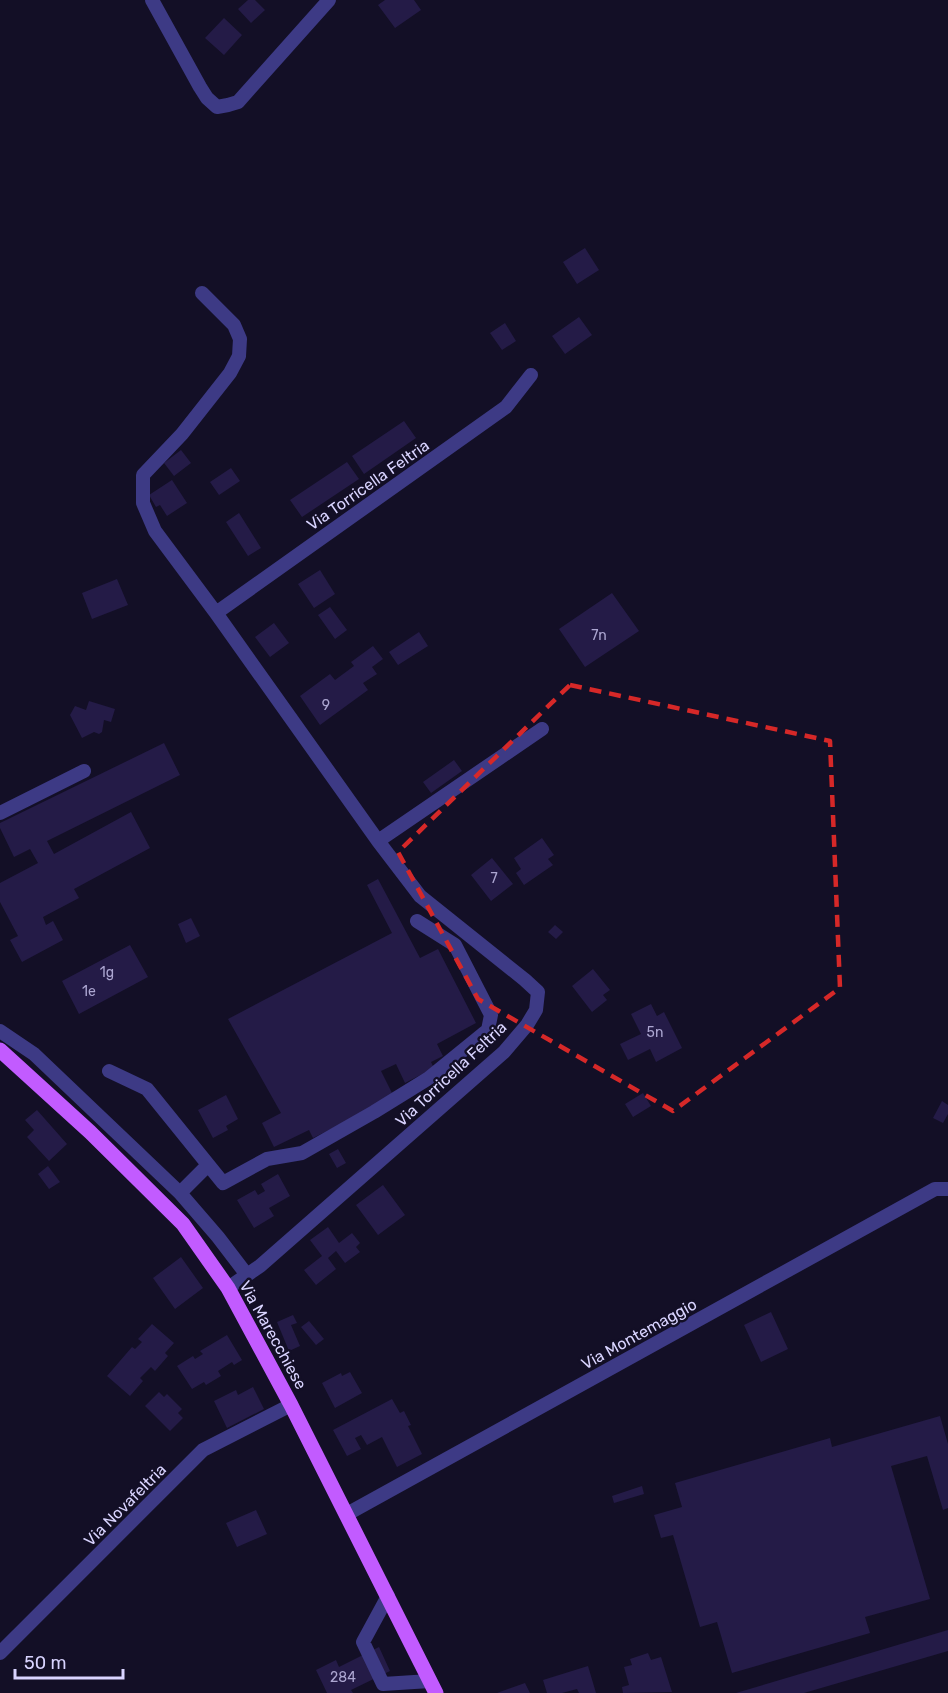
<svg xmlns="http://www.w3.org/2000/svg" width="948" height="1693" font-family="Rubik,sans-serif">
  <style>
    .building { fill: #241b47 }
    .lines { fill: none; stroke-linecap: round; stroke-linejoin: round }
    .minor { stroke: #3d3a85; stroke-width: 14 }
    .major { stroke: #c25bff; stroke-width: 15 }
    .marked { fill: none; stroke: #d62828; stroke-width: 4.5; stroke-dasharray: 12 8; stroke-linejoin: round }
    .labels { text-anchor: middle; dominant-baseline: central; stroke-width: 5; stroke-linejoin: round; paint-order: stroke }
    .number-label { font-size: 14px; fill: #aca6d1 }
    .street-label { font-size: 16px; fill: #d9d4ff; stroke: #130f26 }
  </style>
  <rect width="100%" height="100%" fill="#130f26"/>
  <path class="building" d="M248,0H255L265,10L251,23L238,9Z
    M385,0H414L421,10L395,28L378,5Z
    M224,18L242,35L224,55L205,38Z
    M585,248L599,270L577,284L563,262Z
    M579,317L592,335L565,354L552,336Z
    M505,323L516,341L502,350L490,333Z
    M404,421L416,438L364,474L352,456Z
    M181,450L191,463L174,476L164,463Z
    M347,462L359,479L302,517L290,500Z
    M231,468L240,481L219,495L210,482Z
    M172,480L187,503L167,516L160,505L156,507L149,495Z
    M239,513L261,548L248,556L226,522Z
    M320,570L335,594L314,608L298,584Z
    M117,579L128,605L92,619L82,593Z
    M612,593L639,631L585,667L559,629Z
    M330,607L347,630L335,639L318,615Z
    M274,623L289,643L270,657L255,637Z
    M419,632L428,646L398,665L389,652Z
    M373,646L383,659L372,667L377,674L363,683L368,690L320,725L300,696L330,674L335,680L354,666L351,662Z
    M89,701L115,709L111,722L104,720L102,732L99,734L94,732L82,738L70,715L75,706L86,710Z
    M164,743L180,775L47,841L54,854L131,812L150,848L74,889L79,898L43,917L46,925L53,921L63,940L22,962L10,940L18,936L0,902V883L38,863L30,849L14,857L0,828V823Z
    M454,760L462,771L431,793L423,782Z
    M542,838L554,855L548,859L553,865L524,885L516,873L521,869L514,858Z
    M492,858L513,884L491,901L471,875Z
    M378,879L420,958L438,949L476,1023L437,1044L443,1056L431,1062L434,1068L405,1083L396,1064L381,1071L394,1097L313,1138L309,1130L274,1147L262,1123L281,1113L228,1019L392,933L367,885Z
    M191,918L200,936L186,943L178,924Z
    M555,925L563,932L556,939L548,932Z
    M130,945L148,977L79,1014L62,981Z
    M593,969L610,990L603,995L607,1000L592,1012L572,986Z
    M651,1004L657,1016L664,1012L682,1048L656,1062L650,1049L628,1060L620,1044L641,1034L631,1014Z
    M643,1093L651,1106L633,1117L625,1104Z
    M226,1095L238,1119L226,1126L228,1130L213,1138L198,1110Z
    M942,1101L948,1105V1114L943,1123L933,1118Z
    M37,1110L67,1144L49,1161L27,1137L34,1130L25,1120Z
    M338,1149L346,1163L337,1168L329,1154Z
    M48,1166L60,1182L49,1189L38,1174Z
    M278,1174L290,1196L269,1208L274,1216L254,1228L237,1200L255,1190L258,1195L265,1191L261,1184Z
    M383,1185L405,1215L378,1235L356,1205Z
    M328,1227L339,1243L352,1233L360,1243L356,1247L360,1252L345,1263L336,1251L328,1258L336,1269L316,1285L304,1270L322,1256L310,1240Z
    M181,1257L203,1288L175,1309L153,1278Z
    M771,1312L788,1349L761,1362L744,1325Z
    M293,1315L297,1323L291,1325L300,1346L289,1351L277,1322Z
    M309,1321L324,1339L316,1345L301,1327Z
    M152,1324L174,1343L165,1353L168,1356L155,1371L151,1367L140,1378L143,1381L130,1396L107,1376L132,1347L135,1349L142,1342L138,1339Z
    M227,1335L242,1360L234,1365L232,1362L218,1371L221,1376L206,1385L204,1382L192,1389L177,1366L193,1356L195,1359L203,1354L200,1351Z
    M350,1372L362,1393L335,1408L322,1383L341,1373L342,1376Z
    M253,1387L264,1409L227,1428L214,1401L236,1390L238,1395Z
    M159,1392L164,1397L167,1394L182,1409L178,1413L183,1418L170,1431L145,1406Z
    M392,1399L400,1413L404,1411L411,1425L408,1426L422,1454L397,1467L382,1437L367,1445L361,1435L355,1438L361,1449L347,1456L333,1430Z
    M940,1416L948,1444V1508L943,1510L927,1456L891,1466L930,1599L865,1617L870,1633L732,1673L717,1622L700,1627L673,1535L661,1538L654,1515L682,1507L675,1483L830,1438L832,1447Z
    M642,1486L644,1494L614,1503L612,1496Z
    M256,1510L267,1534L237,1547L226,1523Z
    M948,1630V1651L804,1693H736Z
    M379,1647L390,1671L351,1690L353,1693H327L316,1670L336,1660L339,1667Z
    M648,1653L651,1660L661,1657L672,1692L623,1693L622,1687L629,1685L624,1667L632,1665L630,1659Z
    M588,1666L596,1693H579L577,1689L562,1693H547L543,1680Z
    M525,1683L530,1693H497Z"/>
  <g class="lines">
    <path class="minor" d="M152,0L200,87L207,98L217,107L228,105L238,102L329,0
      M202,293L234,325L240,339L239,356L230,373L182,434L143,475V503L155,531L216,613L378,841L420,896L525,980L538,992L536,1010L527,1025L504,1052L260,1266L228,1288
      M216,613L506,407L531,375
      M0,813L84,771
      M378,841L542,729
      M0,1031L34,1054L180,1193L208,1165
      M109,1071L147,1089L223,1183L267,1159L302,1153L374,1112L429,1078L488,1030L491,1015L455,945L417,921
      M180,1193L218,1237L247,1275
      M347,1514L935,1189H948
      M388,1596L363,1642L383,1684L430,1681
      M0,1653L203,1450L291,1405"/>
    <path class="major" d="M0,1050L90,1132L183,1224L228,1288L291,1405L436,1693"/>
  </g>
  <path class="marked" d="M570,685L830,741L840,988L673,1111L478,999L398,852Z"/>
  <g class="labels">
    <g class="number-label">
      <text x="599" y="635">7n</text>
      <text x="326" y="705">9</text>
      <text x="494" y="878">7</text>
      <text x="107" y="972">1g</text>
      <text x="89" y="991">1e</text>
      <text x="655" y="1032">5n</text>
      <text x="343" y="1677">284</text>
    </g>
    <g class="street-label">
      <text transform="translate(368 485) rotate(-35)">Via Torricella Feltria</text>
      <text transform="translate(451 1074) rotate(-43)">Via Torricella Feltria</text>
      <text transform="translate(639 1334) rotate(-29)">Via Montemaggio</text>
      <text transform="translate(273 1335) rotate(61)">Via Marecchiese</text>
      <text transform="translate(125 1505) rotate(-45)">Via Novafeltria</text>
    </g>
  </g>
  <path d="M15 1669v9h108v-9" fill="none" stroke="#d9d4ff" stroke-width="3"/>
  <text x="24" y="1669" font-size="18" fill="#d9d4ff" stroke="#130f26" stroke-width="4.5" paint-order="stroke">50 m</text>
</svg>
